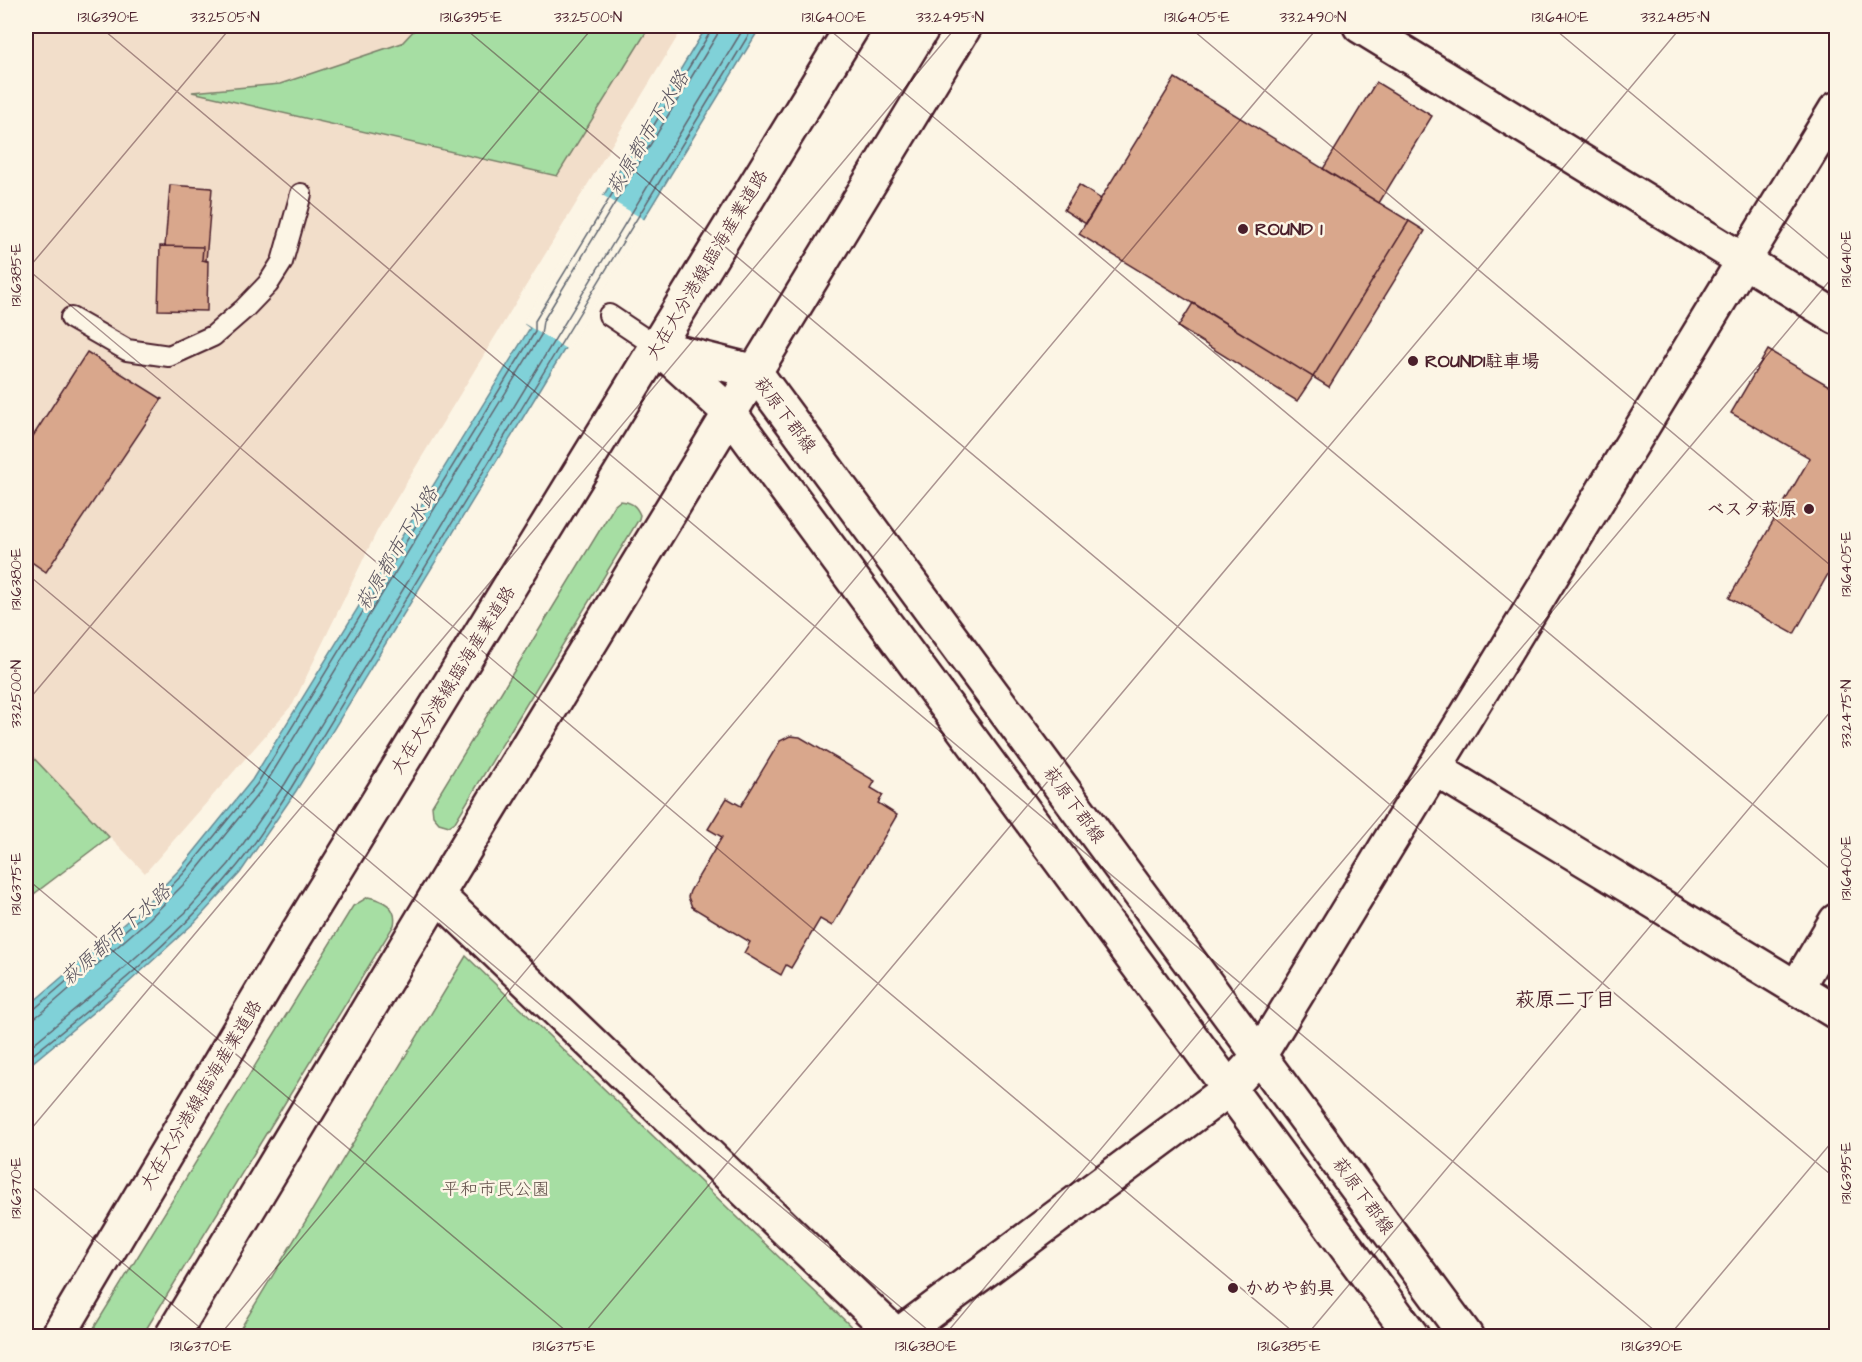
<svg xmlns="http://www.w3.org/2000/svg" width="1862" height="1362" font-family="'Architects Daughter','Klee One',sans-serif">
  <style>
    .built { fill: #f2deca }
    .green { fill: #a6dea3; stroke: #787e67; stroke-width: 1.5 }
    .water { fill: #80d1d8; stroke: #6a8a93; stroke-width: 1.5 }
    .pier { fill: #fcf5e5 }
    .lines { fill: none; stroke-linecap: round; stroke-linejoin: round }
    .shore { stroke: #606670; stroke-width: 1.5 }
    .building { fill: #d9a78c; stroke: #4a1f2b; stroke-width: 1.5 }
    .service-casing { stroke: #4a1f2b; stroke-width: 24 }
    .minor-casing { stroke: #4a1f2b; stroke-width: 38 }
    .tertiary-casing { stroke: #4a1f2b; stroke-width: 38 }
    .secondary-casing { stroke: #4a1f2b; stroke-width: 38 }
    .primary-casing { stroke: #4a1f2b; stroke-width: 38 }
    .service { stroke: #fcf5e5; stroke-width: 20 }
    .minor { stroke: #fcf5e5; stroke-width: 33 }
    .tertiary { stroke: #fcf5e5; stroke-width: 33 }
    .secondary { stroke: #fcf5e5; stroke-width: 33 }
    .primary { stroke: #fcf5e5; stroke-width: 33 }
    .ticks { fill: none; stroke: #4a1f2b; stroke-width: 1.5; stroke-opacity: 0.45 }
    .poi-dot { fill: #4a1f2b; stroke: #fcf5e5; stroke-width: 2 }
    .labels { text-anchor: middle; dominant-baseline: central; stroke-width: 5; stroke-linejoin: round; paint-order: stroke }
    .poi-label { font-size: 18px; font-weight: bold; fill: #4a1f2b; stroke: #fcf5e5; text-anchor: start }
    .street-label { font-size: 18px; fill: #4a1f2b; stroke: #fcf5e5 }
    .park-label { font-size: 18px; fill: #614f49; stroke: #fcf5e5 }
    .water-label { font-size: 20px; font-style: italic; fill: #5a545f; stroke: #fcf5e5 }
    .neighbourhood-label { font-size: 20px; font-weight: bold; fill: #4a1f2b; stroke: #fcf5e5 }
    .neatline { fill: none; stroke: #4a1f2b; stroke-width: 2 }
    .ticks-label { font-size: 15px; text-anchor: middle; fill: #4a1f2b }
  </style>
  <rect width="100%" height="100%" fill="#fcf5e5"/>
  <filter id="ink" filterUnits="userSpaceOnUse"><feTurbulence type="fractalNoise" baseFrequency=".0167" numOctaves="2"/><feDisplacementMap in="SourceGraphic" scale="12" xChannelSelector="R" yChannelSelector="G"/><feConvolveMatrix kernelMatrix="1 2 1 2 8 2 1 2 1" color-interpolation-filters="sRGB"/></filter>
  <g filter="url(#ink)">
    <path class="built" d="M26,26H684L378,529L293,704L145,873L26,750Z"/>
    <path class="green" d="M418,26H650L557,176L192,92L280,84L402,43Z
      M620,501C631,502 636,505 640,515L639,519L455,822L449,826L439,823L433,816L432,806L615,505Z
      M26,750L109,837L26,900Z
      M368,897C383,900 398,907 394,925L142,1336H89L353,906Z
      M466,956L861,1336H236Z"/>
    <path class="water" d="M707,26H761L296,791L240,873L195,922L126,985L26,1068V1008L140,910L180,869L252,780L530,328L525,324Z"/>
    <path class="pier" d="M602,195L645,220L568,350L523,323Z"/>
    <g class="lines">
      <path class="shore" d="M26,1013L31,1012L39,1005L144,914L184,873L257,784L535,332V321L711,31L712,26
        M26,1020L33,1019L44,1011L149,919L190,878L263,788L541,335L543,321L717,35L719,26
        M26,1050L117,974L185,913L229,864L285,784L745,26
        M26,1060C97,1004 175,941 233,871C255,846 272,816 291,788L754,26"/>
    </g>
    <path class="building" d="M1175,78L1409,221L1313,377L1079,234Z
      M1376,82L1432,116L1379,203L1323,169Z
      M170,185L212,188L206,261L202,260L203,247L165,246Z
      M1079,185L1101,199L1086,224L1064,210Z
      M1409,221L1425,231L1329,387L1313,377Z
      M160,246L203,247L202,260L208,261L207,311L158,310Z
      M1193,303L1313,377L1297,401L1178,327Z
      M1768,350L1836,390V560L1794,634L1729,598L1810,458L1731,413Z
      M87,352L162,399L46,572L26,558V447Z
      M790,736L800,737L875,781L871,788L883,795L878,803L897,815L832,926L820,919L791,968L786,965L781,975L744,953L750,942L692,907L688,897L690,891L722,837L708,829L727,798L741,806L780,741Z"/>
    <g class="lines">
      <g class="service-casing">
        <path id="service" d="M609,315L657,347
          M71,318L127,350L169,356L213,336L244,309L268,284L282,262L301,194"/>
      </g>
      <g class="minor-casing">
        <path id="minor" d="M1798,989L1804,975L1836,921"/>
      </g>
      <g class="tertiary-casing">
        <path id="tertiary" d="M1360,26L1836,317
          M1434,768L1836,1012
          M437,895L897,1336
          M897,1336L1229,1089L1259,1056L1836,109"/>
      </g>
      <g class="secondary-casing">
        <path id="secondary" d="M657,347L755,372L1466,1336
          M661,350L729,412L1412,1336"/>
      </g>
      <g class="primary-casing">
        <path id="primary" d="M58,1336L282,958L853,26
          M172,1336L437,895L965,26"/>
      </g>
      <use href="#service" class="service"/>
      <use href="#minor" class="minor"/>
      <use href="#tertiary" class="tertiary"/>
      <use href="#secondary" class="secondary"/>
      <use href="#primary" class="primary"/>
    </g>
  </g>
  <path class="ticks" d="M99,26L1661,1336M462,26L1836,1179M825,26L1836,874M1188,26L1836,570M1551,26L1836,265M26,268L1298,1336M26,271L232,26M26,573L935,1336M26,703L594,26M26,878L572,1336M26,1135L957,26M26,1182L210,1336M219,1336L1319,26M582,1336L1682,26M944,1336L1836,273M1306,1336L1836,705M1669,1336L1836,1137"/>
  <g class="poi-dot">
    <circle cx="1243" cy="229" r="6"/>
    <circle cx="1413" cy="361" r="6"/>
    <circle cx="1809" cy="509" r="6"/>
    <circle cx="1233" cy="1288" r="6"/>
  </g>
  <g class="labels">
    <g class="poi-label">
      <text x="1255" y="229">ROUND 1</text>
      <text x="1425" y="361">ROUND1駐車場</text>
      <text x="1797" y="509" text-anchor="end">ベスタ萩原</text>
      <text x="1245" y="1288">かめや釣具</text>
    </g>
    <g class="street-label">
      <text transform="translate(707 265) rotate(-59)">大在大分港線;臨海産業道路</text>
      <text transform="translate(785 415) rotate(53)">萩原下郡線</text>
      <text transform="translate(453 680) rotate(-58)">大在大分港線;臨海産業道路</text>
      <text transform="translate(1074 805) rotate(54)">萩原下郡線</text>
      <text transform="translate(201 1095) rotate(-59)">大在大分港線;臨海産業道路</text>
      <text transform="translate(1363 1196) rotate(54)">萩原下郡線</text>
    </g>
    <g class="park-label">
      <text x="496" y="1189">平和市民公園</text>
    </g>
    <g class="water-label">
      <text transform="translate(648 133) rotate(-59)">萩原都市下水路</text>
      <text transform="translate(397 549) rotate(-59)">萩原都市下水路</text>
      <text transform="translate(116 935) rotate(-42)">萩原都市下水路</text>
    </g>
    <g class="neighbourhood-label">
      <text x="1565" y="1000">萩原二丁目</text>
    </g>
  </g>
  <rect width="1862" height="1362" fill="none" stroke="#fcf5e5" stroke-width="66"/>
  <rect x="33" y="33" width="1796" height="1296" class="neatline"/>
  <g class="ticks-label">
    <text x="108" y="22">131.6390°E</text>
    <text x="225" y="22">33.2505°N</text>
    <text x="471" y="22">131.6395°E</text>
    <text x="588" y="22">33.2500°N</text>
    <text x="834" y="22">131.6400°E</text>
    <text x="950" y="22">33.2495°N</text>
    <text x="1197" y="22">131.6405°E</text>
    <text x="1313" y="22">33.2490°N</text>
    <text x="1560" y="22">131.6410°E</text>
    <text x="1675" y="22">33.2485°N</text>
    <text transform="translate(1846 259) rotate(-90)" y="5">131.6410°E</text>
    <text transform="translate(16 275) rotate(-90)" y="5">131.6385°E</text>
    <text transform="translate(1846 564) rotate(-90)" y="5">131.6405°E</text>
    <text transform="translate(16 579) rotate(-90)" y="5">131.6380°E</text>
    <text transform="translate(16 694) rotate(-90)" y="5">33.2500°N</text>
    <text transform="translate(1846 714) rotate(-90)" y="5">33.2475°N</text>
    <text transform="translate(1846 868) rotate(-90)" y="5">131.6400°E</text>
    <text transform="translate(16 884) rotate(-90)" y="5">131.6375°E</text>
    <text transform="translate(1846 1173) rotate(-90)" y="5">131.6395°E</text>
    <text transform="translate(16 1188) rotate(-90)" y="5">131.6370°E</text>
    <text x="201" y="1351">131.6370°E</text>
    <text x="564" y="1351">131.6375°E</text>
    <text x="926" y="1351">131.6380°E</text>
    <text x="1289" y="1351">131.6385°E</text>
    <text x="1652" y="1351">131.6390°E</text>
  </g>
</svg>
